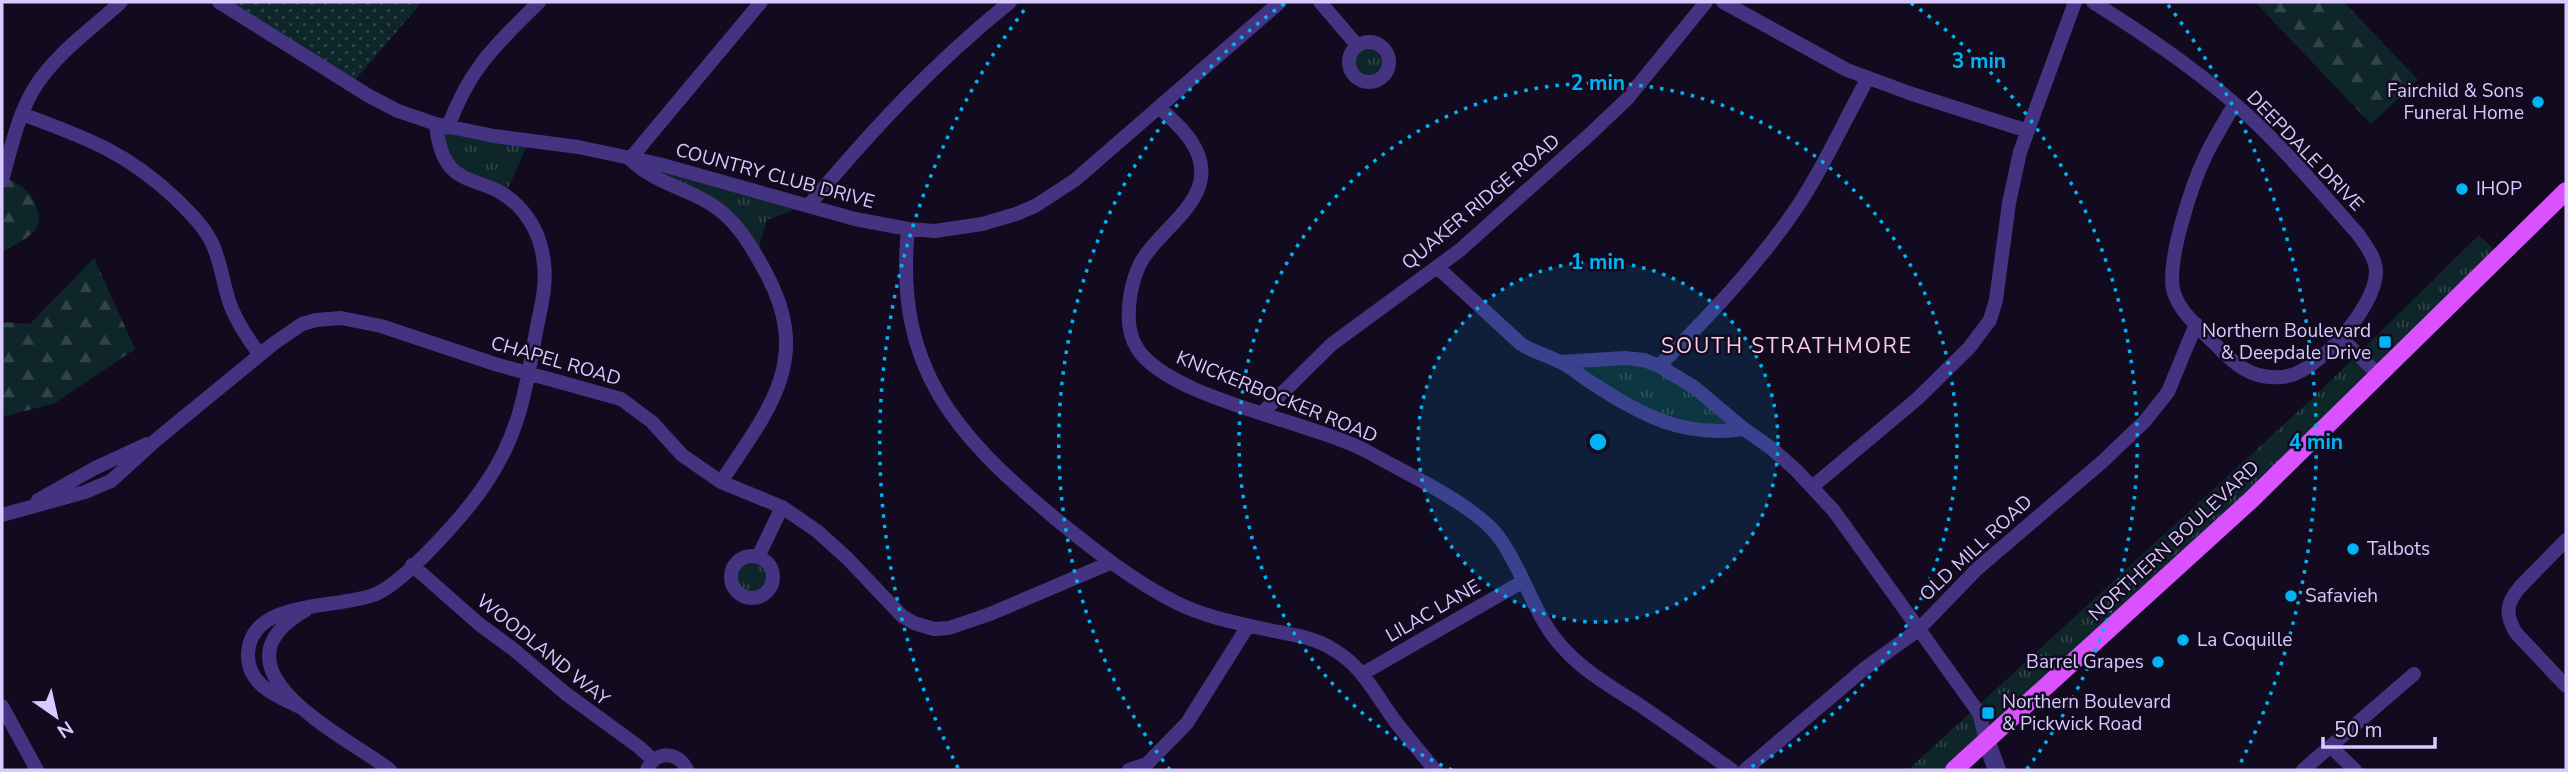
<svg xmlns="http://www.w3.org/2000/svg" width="2568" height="772" font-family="'Nunito Sans',sans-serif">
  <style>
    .grass { fill: url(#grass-tufts) }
    .forest { fill: url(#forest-firs) }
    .park { fill: url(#park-dots) }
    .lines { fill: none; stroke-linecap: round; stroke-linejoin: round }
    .minor { stroke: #433381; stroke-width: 14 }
    .tertiary { stroke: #433381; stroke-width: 18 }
    .primary { stroke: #db50ff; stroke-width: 18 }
    .ring { fill: none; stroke: #00b3f4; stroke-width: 3.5; stroke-dasharray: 3.5 7 }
    .poi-dot { fill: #00b3f4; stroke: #120b1f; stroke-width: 2.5 }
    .labels { text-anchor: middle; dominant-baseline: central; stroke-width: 5; stroke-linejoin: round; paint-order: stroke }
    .poi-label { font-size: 19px; fill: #d9c9ff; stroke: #120b1f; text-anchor: start }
    .street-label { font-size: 19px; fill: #d9c9ff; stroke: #120b1f }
    .neighbourhood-label { font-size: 21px; letter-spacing: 2px; fill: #ffcbe3; stroke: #120b1f }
    .centre { fill: #00b3f4; stroke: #120b1f; stroke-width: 3.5 }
    .ring-label { font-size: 21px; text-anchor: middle; font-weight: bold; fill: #00b3f4; stroke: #120b1f; stroke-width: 5; stroke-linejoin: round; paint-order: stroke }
  </style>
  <defs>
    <pattern id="grass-tufts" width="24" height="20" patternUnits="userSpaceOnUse" patternTransform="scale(1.75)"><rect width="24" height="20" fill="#0e2629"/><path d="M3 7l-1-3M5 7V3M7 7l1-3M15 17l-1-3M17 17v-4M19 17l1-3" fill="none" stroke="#304449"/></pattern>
    <pattern id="forest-firs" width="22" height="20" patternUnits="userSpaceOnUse" patternTransform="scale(1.75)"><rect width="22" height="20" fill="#0e2629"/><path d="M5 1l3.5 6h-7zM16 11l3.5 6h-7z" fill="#304449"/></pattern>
    <pattern id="park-dots" width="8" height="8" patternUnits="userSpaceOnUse" patternTransform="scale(1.75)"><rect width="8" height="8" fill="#0e2629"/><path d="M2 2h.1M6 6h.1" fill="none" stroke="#304449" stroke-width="1.8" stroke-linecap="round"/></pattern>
  </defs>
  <rect width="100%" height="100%" fill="#120b1f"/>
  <path class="grass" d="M1349 62a20 20 0 1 1 40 0a20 20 0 1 1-40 0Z
    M438,127L528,143L506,193L449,162Z
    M659,164L810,204L767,220L757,254L723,213L651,176Z
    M2479,235L2500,256L1954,770H1908L2316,395Z
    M1644,360L1744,429L1687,430L1560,362Z
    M731 577a21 21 0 1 1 42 0a21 21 0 1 1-42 0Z"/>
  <path class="forest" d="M2255,2H2344L2418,80L2371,124Z
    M2,176C20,184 31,189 37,209C39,214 40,220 38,225C33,238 13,245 2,252Z
    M94,258L135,349L55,403L2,417V322L30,324Z"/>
  <path class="park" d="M219,2H422L351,85Z"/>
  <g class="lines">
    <path class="minor" d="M219,2L369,96L398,111L436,124L494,136L578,147L659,164L855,219L908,229L935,231L982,224L1016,214L1035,206L1075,180L1280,2
      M1320,2L1357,45
      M1723,2L1847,70L1912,94L2028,131
      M2093,2C2150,38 2208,77 2257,124C2293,158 2325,197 2358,234C2366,246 2376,258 2376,272C2376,307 2316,375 2282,377C2251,380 2233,363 2214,343C2200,329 2180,312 2174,293C2165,264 2192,184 2206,155C2214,138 2225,121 2234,105
      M1349 62a20 20 0 1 1 40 0a20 20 0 1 1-40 0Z
      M1159,107C1170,118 1183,128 1191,141C1224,190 1171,220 1147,253C1136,267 1130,289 1129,307C1128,321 1129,336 1137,348C1168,399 1315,422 1370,453C1407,474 1473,504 1498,536C1525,572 1533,617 1565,650C1586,673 1615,689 1641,706C1672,727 1702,749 1732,770
      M22,114C84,137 125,151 175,198C189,212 203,225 212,243C221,262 223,284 230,304C237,323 248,339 260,355
      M448,127C470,67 496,45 539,2
      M2,180C11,149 18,114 35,87C56,53 92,29 121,2
      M810,204C872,130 934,63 1010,2
      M908,229C894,368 955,435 1056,519C1094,550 1133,581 1177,603C1208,618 1241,624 1274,631C1294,635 1316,638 1334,650C1362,666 1376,695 1395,721C1408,738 1422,754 1435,770
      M1437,267L1521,344C1533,352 1547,355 1560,362C1571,367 1581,376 1592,383C1642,415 1682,438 1744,429
      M2340,337L2379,375
      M1560,362L1625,358L1644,360L1659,366L1694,387L1744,429L1771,448L1796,470L1834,511L1979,713L1986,740
      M1659,366C1707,318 1754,269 1793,213C1822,171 1843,123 1868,78
      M1262,413L1332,344L1460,250L1588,136L1627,99L1706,2
      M721,482C769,409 813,360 766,273C754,251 742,229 722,212C694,189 656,185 630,159L761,2
      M1812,487L1917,399L1969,348L1990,320L1996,300L2009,203L2020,152L2075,2
      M38,500L95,468L147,444
      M2,515L85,492L111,481L156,440L273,344L302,324L316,320L341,318L381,326L495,364L621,399L652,422L682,455L721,482L782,507L817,531L847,558L902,616L914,623L934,629L949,628L990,614L1110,563
      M2566,540L2520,587C2506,603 2505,615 2516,633L2566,686
      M731 577a21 21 0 1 1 42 0a21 21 0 1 1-42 0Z
      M758,557L782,507
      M412,565L479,624L513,649L565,693L639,747L653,760
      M306,610C202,669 346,736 390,770
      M1362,674L1522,582
      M2,706L37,770
      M300,707C277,696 247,685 248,654C250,598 338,610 376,594C407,580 464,515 484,486C519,436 526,390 536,332C540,310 547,287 544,264C542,242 534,223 519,207C484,169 443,197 436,124
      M2331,747L2355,770
      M647,770C655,750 679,751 687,770
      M1129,770L1147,764L1187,723L1248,626
      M1745,770L1864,669L1918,630L1977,569L2102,462L2145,421L2168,392L2196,324
      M2303,770L2414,674"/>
    <path class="tertiary" d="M1986,740L1997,770"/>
    <path class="primary" d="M1954,770L2251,500L2566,191"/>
  </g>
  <circle cx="1598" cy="442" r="180" fill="#00b3f4" fill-opacity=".12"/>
  <g class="ring">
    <circle cx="1598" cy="442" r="180"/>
    <path d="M1452 770A359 359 0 1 1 1744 770"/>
    <path d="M1170 770A539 539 0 0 1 1285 3M1911 3A539 539 0 0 1 2026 770"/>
    <path d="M958 768A718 718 0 0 1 1028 5M2168 5A718 718 0 0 1 2238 768"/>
  </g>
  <g class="poi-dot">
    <circle cx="2538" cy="102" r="7"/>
    <circle cx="2462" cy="189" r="7"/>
    <rect x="2378" y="335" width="14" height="14" rx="3.5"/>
    <circle cx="2353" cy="549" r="7"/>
    <circle cx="2291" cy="596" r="7"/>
    <circle cx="2183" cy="640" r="7"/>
    <circle cx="2158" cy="662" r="7"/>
    <rect x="1981" y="706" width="14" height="14" rx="3.5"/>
  </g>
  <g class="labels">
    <g class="poi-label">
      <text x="2524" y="91" text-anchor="end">Fairchild &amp; Sons<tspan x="2524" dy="22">Funeral Home</tspan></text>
      <text x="2476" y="189">IHOP</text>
      <text x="2371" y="331" text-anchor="end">Northern Boulevard<tspan x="2371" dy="22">&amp; Deepdale Drive</tspan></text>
      <text x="2367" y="549">Talbots</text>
      <text x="2305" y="596">Safavieh</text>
      <text x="2197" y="640">La Coquille</text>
      <text x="2144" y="662" text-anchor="end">Barrel Grapes</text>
      <text x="2002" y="702">Northern Boulevard<tspan x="2002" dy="22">&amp; Pickwick Road</tspan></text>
    </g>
    <g class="street-label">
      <text transform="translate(2305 151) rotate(46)">DEEPDALE DRIVE</text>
      <text transform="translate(775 176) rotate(15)">COUNTRY CLUB DRIVE</text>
      <text transform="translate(1481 202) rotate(-40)">QUAKER RIDGE ROAD</text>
      <text transform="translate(556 361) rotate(16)">CHAPEL ROAD</text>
      <text transform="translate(1277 397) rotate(22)">KNICKERBOCKER ROAD</text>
      <text transform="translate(2174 541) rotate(-43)">NORTHERN BOULEVARD</text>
      <text transform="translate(1976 548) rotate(-43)">OLD MILL ROAD</text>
      <text transform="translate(1433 611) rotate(-30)">LILAC LANE</text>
      <text transform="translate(543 650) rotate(39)">WOODLAND WAY</text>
    </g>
    <g class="neighbourhood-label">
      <text x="1787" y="346">SOUTH STRATHMORE</text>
    </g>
  </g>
  <circle cx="1598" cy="442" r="10" class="centre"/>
  <g class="ring-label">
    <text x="1979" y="68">3 min</text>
    <text x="1598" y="90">2 min</text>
    <text x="1598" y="269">1 min</text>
    <text x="2316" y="449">4 min</text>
  </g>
  <rect width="2568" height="772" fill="none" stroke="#d9c9ff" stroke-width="7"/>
  <g transform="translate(56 716) rotate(146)" stroke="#120b1f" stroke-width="5" paint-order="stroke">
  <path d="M0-5L12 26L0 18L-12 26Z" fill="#d9c9ff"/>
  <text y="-10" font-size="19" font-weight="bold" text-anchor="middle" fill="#d9c9ff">N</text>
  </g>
  <path d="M2323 737v10h112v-10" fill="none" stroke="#d9c9ff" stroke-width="3.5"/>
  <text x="2334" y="737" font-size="21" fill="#d9c9ff" stroke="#120b1f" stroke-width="5" paint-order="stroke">50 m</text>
</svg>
